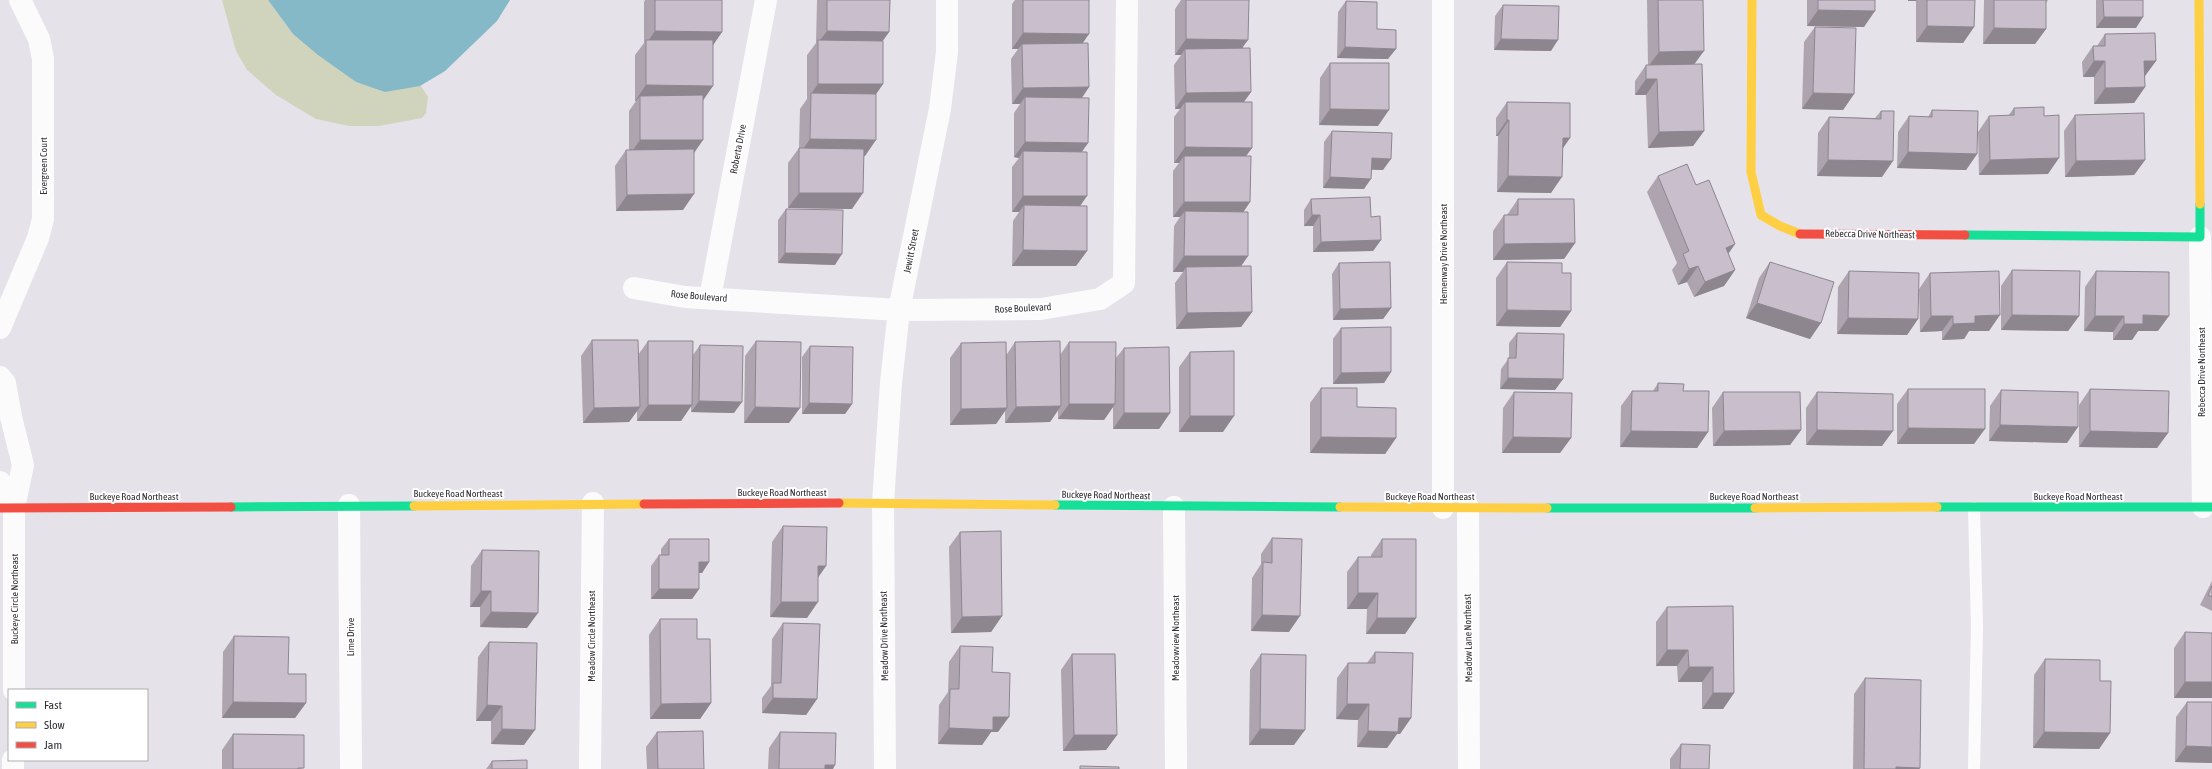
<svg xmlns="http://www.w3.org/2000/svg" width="2212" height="769" font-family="'Asap Condensed',sans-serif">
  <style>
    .green { fill: #d1d4bd }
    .water { fill: #86b9c8 }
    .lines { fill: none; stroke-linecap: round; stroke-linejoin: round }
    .lane { stroke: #fbfbfc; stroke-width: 12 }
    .street { stroke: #fbfbfc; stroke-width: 22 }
    .fast { stroke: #16e098; stroke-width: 9 }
    .slow { stroke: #ffcf43; stroke-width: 9 }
    .jam { stroke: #f24e42; stroke-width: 9 }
    .wall { fill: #ada4af }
    .shaded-wall { fill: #8d868f }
    .building { fill: #c9bfcc; stroke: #8d868f }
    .labels { text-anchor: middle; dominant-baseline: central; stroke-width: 4; stroke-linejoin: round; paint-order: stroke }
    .street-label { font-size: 10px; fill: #333036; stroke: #fff }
  </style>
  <rect width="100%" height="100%" fill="#e6e2ea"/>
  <path class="green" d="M222,0H268L293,34L356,82L421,86L428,97L426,113L422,118L379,126H349L316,119L276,95L247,70L236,51Z"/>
  <path class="water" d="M268,0H510L497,21L445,71L420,86L385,92L356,82L318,55L293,34Z"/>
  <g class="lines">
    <path class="lane" d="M1974,508L1977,627L1974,769"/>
    <path class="street" d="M2200,237L2203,507
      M634,288L685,297L899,310L1041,309L1100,299L1124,283L1127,0
      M710,298L766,0
      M0,328L38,238L43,219V59L39,39L20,0
      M0,377L5,383L11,417L23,465L14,508V690
      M0,482L14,508
      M349,505L351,769
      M1174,507L1176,769
      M1468,507L1469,769
      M1443,508V0
      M13,769V760
      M590,769L593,503
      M885,769L883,503L891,383L899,310L940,109L947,52V0"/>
    <path class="fast" d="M1965,235L2200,237V204
      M1055,505L1340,507
      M231,507L414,506
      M1937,507H2212
      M1547,508H1755"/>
    <path class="slow" d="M1752,0L1751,172L1761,215L1780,226L1800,234
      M2199,0L2200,204
      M839,503L1055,505
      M414,506L644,504
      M1340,507L1547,508
      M1755,508L1937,507"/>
    <path class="jam" d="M1800,234L1965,235
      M644,504L839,503
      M0,508L231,507"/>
  </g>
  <path class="wall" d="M645,0H722V32L713,45L683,210L616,211L615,166L626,150H629V111L636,101H635V55L644,43V2Z
    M817,0H890L889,32L883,41V84L876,94L865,156H864L852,209L788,208V163L799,148L800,109L807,99V55L816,43Z
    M1015,0H1089L1082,43L1089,87L1082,98L1088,143L1082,152L1080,206L1087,251L1076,266H1012L1013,221L1019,212H1012V167L1019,158L1014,157V113L1020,104H1012L1011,59L1018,49H1012V4Z
    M1176,0H1249L1243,48L1251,92L1244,102L1252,148L1245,156L1250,202L1244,211L1248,256L1241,266L1252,312L1241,327L1176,329L1175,283L1183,272H1173L1174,226L1180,217H1173V171L1179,163H1174V117L1180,109H1175L1174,65L1181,55H1175V9L1181,0Z
    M1647,0H1703L1694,64L1704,131L1693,146L1648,148L1646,95H1635V81L1646,65H1648Z
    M1807,0H1875L1864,27L1807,26Z
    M1908,0H1975L1974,27L1963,43L1916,42V1H1908Z
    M1984,0H2048L2046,3V29L2035,44H1983Z
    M2096,0H2143L2136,28H2096Z
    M1346,1L1377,29L1388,59L1337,58L1338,12Z
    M1503,5L1551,51L1494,50L1495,16Z
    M1815,27L1854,94L1843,110L1802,109L1804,42Z
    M2105,34L2156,61L2144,76L2145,87L2134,103L2094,104V77H2083L2082,62L2093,46H2097Z
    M1330,63L1378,126L1319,125L1320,78Z
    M1507,102L1570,138L1562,148L1551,193L1497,192L1498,136H1496V118Z
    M2014,108L2044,116L2048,174L1979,175L1978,132L1989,116H2008Z
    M1932,110L1977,154L1966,170L1897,168L1898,132L1909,116L1928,117Z
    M1881,111L1882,177L1817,176L1818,133L1829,117L1875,118Z
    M2075,115L2145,160L2134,175L2065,177L2064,131Z
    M1332,131L1383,170H1372L1364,189L1323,188L1324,142Z
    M1658,176L1696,185L1735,244L1728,253L1735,270L1724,286L1694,297L1687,282L1678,285L1672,270L1677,263L1647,192Z
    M1311,199L1381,240L1373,251L1313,252V226H1304V210Z
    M1518,199L1575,243L1564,259L1493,260V231L1504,215H1507Z
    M786,209L835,265L778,263V220Z
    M1507,262L1562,273L1571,311L1560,327L1496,326V278Z
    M1770,262L1810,339L1746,318L1759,278Z
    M1339,263L1391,308L1383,319L1333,320L1332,274Z
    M2012,270L2079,316L2068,331L2001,330V286Z
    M1849,271L1918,319L1907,335L1837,334L1838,287Z
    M2096,271L2158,331H2138L2132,340H2113V332L2084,331L2085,287Z
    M1930,273L1989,331H1969L1964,339L1942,340V331L1920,332L1919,289Z
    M1341,328L1391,372L1384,383L1333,384V339Z
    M1517,333L1563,379L1555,390L1500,389L1501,369L1509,358V343Z
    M592,340L638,355L648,341L693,355L700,345L734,413L691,412V406L681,421H637V411L629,422L583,423L581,356Z
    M756,341L789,423H744L745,356Z
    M1015,342L1060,355L1069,342L1115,359L1124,348L1170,413L1159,429H1113V407L1104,420L1058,419V410L1050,422L1005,423V411L996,424L950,425V358L961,343L1007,354Z
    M810,346L852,404L845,414H802V357Z
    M1190,352L1223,432H1179V367Z
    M1658,383L1683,391L1708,432L1697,448L1620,447L1621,406L1632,391H1653Z
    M1321,388L1357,407L1396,438L1385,454L1310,453V403Z
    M1908,389L1974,444H1897V404Z
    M2090,389L2168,433L2157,448L2079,447V405Z
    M2001,390L2067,443L1989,441L1990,406Z
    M1514,392L1571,438L1560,453H1502L1503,408Z
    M1723,392L1801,430L1790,445L1713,446L1712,408Z
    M1817,392L1882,446L1806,445V408Z
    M783,526L826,566L818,577L807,618L770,617L772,542Z
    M960,532L1002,616L991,632L951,633L949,547Z
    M1272,538L1289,632L1251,631L1252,578L1261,564V554Z
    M669,539L709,562L702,573H699V589L692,599H651V566L659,555H661V549Z
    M1382,539L1416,618L1405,634H1366L1367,609H1347V572L1358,557H1371V555Z
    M482,550L527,628L480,627V607H470L471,566Z
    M2212,581V611L2200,605Z
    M1667,607L1734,693L1723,709H1702V682H1678L1677,666H1656V622Z
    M660,619L697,639L711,703L700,719H650L649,635Z
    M783,623L817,699L806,715L762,713V698L771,686L772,639Z
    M2185,632L2212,698H2174V648Z
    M234,636L288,674L306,703L295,718H222L223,652Z
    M489,642L524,745L491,744V721H476L478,657Z
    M960,646L992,672L998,732H991L982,745L938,744L939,705L948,692L949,662Z
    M1375,652L1411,718L1400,734H1397L1387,748L1357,747L1358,720L1336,719L1337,678L1348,663H1367Z
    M1072,654L1117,735L1106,750L1063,751L1061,670Z
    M1261,654L1294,745H1249L1250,670Z
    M2045,659L2100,681L2110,733L2099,749L2033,748L2034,675Z
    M1865,678L1920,768L1919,769H1853L1854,694Z
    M2187,702H2212V763L2175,762L2176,717Z
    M657,732L704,769H647L646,747Z
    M780,732L833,769H768L769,748Z
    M233,734L303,769H222V750Z
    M1681,744L1709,769H1670V759Z
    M492,761L527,769H486Z"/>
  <path class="shaded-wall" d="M1908,0H1917L1916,1H1908Z
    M1818,10L1875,11L1864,27L1807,26Z
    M2104,17H2143L2136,28H2096Z
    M1927,26L1974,27L1963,43L1916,42Z
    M1994,28L2046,29L2035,44H1983Z
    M655,31L722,32L711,48L646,44Z
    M827,31L889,32L878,47L818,43Z
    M1023,33L1089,34L1078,50L1022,44L1018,49H1012Z
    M1186,39L1248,40L1237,55L1185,49L1181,55H1175Z
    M1501,39L1558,40L1551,51L1494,50Z
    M1345,47L1396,49L1388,59L1337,58Z
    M1704,51L1693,66L1648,67L1659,52Z
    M2094,61H2105L2094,77H2083Z
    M2144,61H2156L2145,76L2133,77Z
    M1646,79H1657L1646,95H1635Z
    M818,84H883L872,100L811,94Z
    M646,85L713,86L702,102L640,96L636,101H635Z
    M1089,87L1078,103L1025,97L1020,104H1012L1023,88Z
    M2145,87L2134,103L2094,104L2105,88Z
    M1251,92L1240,107L1185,102L1180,109H1175L1186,93Z
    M1813,93L1854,94L1843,110L1802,109Z
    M1330,109L1389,110L1378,126L1319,125Z
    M1507,120H1509L1498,136H1496Z
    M1704,131L1693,146L1648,148L1659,132Z
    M1563,138H1570L1559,154Z
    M810,139L876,140L865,156L799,155Z
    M640,140H703L692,156H629Z
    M1025,142L1088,143L1077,158L1023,151L1019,158L1014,157Z
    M1185,147L1252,148L1241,163L1184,156L1179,163H1174Z
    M1908,152L1977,154L1966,170L1897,168Z
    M1372,158L1391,159L1383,170L1365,169Z
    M2059,158L2048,174L1979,175L1990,160Z
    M1828,160L1893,161L1882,177L1817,176Z
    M2145,160L2134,175L2065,177L2076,161Z
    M1508,176L1562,177L1551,193L1497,192Z
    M1330,177L1371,179L1364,189L1323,188Z
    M799,193H863L852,209L788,208Z
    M694,194L683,210L616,211L627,195Z
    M1023,196H1087L1076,212L1024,205L1019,212H1012Z
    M1184,202H1250L1239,218L1185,211L1180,217H1173Z
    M1312,215H1320L1313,226H1304Z
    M1381,240L1373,251L1313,252L1321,242Z
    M1575,243L1564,259L1493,260L1504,244Z
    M1735,244L1724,260L1726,248Z
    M1023,250L1087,251L1076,266H1012Z
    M785,253L842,254L835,265L778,263Z
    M1184,256H1248L1237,272L1186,267L1183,272H1173Z
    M1698,266L1687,282L1678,285L1689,269Z
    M1735,270L1724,286L1694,297L1705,282Z
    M1757,303L1821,323L1810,339L1746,318Z
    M1391,308L1383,319L1333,320L1340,309Z
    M1507,310L1571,311L1560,327L1496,326Z
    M1252,312L1241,327L1176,329L1187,313Z
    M2000,315L1989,331H1969L1964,339L1942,340L1953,324L1975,316Z
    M2012,315L2079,316L2068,331L2001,330Z
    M2143,315L2169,316L2158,331H2138L2132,340H2113L2124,324Z
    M1931,316H1953L1942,331L1920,332Z
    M2095,316H2124L2113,332L2084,331Z
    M1848,318L1918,319L1907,335L1837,334Z
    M1391,372L1384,383L1333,384L1341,373Z
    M1508,378L1563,379L1555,390L1500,389Z
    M699,401L742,402L734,413L691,412Z
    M809,403L852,404L845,414H802Z
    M1069,404H1115L1104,420L1058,419Z
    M648,405H692L681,421H637Z
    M1061,406L1050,422L1005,423L1016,407Z
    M640,407L629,422L583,423L594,408Z
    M755,407L800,408L789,423H744Z
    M1007,408L996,424L950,425L961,409Z
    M1124,413H1170L1159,429H1113Z
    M1190,416H1234L1223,432H1179Z
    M2000,425L2078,427L2067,443L1989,441Z
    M1908,428L1985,429L1974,444H1897Z
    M1801,430L1790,445L1713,446L1724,431Z
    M1817,430L1893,431L1882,446L1806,445Z
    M1631,431L1708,432L1697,448L1620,447Z
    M2090,431L2168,433L2157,448L2079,447Z
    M1321,437L1396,438L1385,454L1310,453Z
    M1513,437L1571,438L1560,453H1502Z
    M699,562H709L702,573H691Z
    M818,566H826L815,582Z
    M659,589H699L692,599H651Z
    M481,591H491L480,607H470Z
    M1358,593H1378L1367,609H1347Z
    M781,602H818L807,618L770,617Z
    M491,612L538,613L527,628L480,627Z
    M1262,615L1300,616L1289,632L1251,631Z
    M1002,616L991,632L951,633L962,617Z
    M1377,618H1416L1405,634H1366Z
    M1667,650H1688L1677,666H1656Z
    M1689,667H1713L1702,682H1678Z
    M2185,682H2212V698H2174Z
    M1713,693H1734L1723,709H1702Z
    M773,698L817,699L806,715L762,713Z
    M233,702L306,703L295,718H222Z
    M711,703L700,719H650L661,704Z
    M1347,704H1369L1358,720L1336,719Z
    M487,705L502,706L491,721H476Z
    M993,717H1009L998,732H991L982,745L938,744L949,728Z
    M1399,718H1411L1400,734H1397L1387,748L1357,747L1368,731Z
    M502,729L535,730L524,745L491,744Z
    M1260,729L1305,730L1294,745H1249Z
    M2044,732L2110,733L2099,749L2033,748Z
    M1074,735H1117L1106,750L1063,751Z
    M2186,746L2212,747V763L2175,762Z
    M825,765H835L833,769H822Z
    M1896,767L1920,768L1919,769H1895Z"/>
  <path class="building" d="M655,0H722V32L655,31Z
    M827,0H890L889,32L827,31Z
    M1023,0H1089V34L1023,33Z
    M1186,0H1249L1248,40L1186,39Z
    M1658,0H1703L1704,51L1659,52Z
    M1818,0H1875V11L1818,10Z
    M1927,0H1975L1974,27L1927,26Z
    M1994,0H2046V29L1994,28Z
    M2103,0H2143V17H2104Z
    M1346,1L1377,2V29L1396,30V49L1345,47Z
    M1503,5L1559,6L1558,40L1501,39Z
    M1815,27L1856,28L1854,94L1813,93Z
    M2155,33L2156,61H2144L2145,87L2105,88V61H2094L2093,46H2105V34Z
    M646,40H713V86L646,85Z
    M818,40L883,41V84H818Z
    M1088,43L1089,87L1023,88L1022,44Z
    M1250,48L1251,92L1186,93L1185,49Z
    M1330,63H1389V110L1330,109Z
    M1702,64L1704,131L1659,132L1657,79H1646V65Z
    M811,93L876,94V140L810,139Z
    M703,95V140H640V96Z
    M1025,97L1089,98L1088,143L1025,142Z
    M1185,102H1252V148L1185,147Z
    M1507,102L1570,103V138H1563L1562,177L1508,176L1509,120H1507Z
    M2044,107V116L2059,115V158L1990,160L1989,116L2014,115V108Z
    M1932,110L1978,111L1977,154L1908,152L1909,116L1932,117Z
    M1881,111H1894L1893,161L1828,160L1829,117L1881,119Z
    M2144,113L2145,160L2076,161L2075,115Z
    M1332,131L1392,133L1391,159L1372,158L1371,179L1330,177Z
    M799,148L864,149L863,193H799Z
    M694,149V194L627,195L626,150Z
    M1023,151L1087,152V196H1023Z
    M1184,156H1251L1250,202H1184Z
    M1687,164L1696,185L1709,180L1735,244L1726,248L1735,270L1705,282L1698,266L1689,269L1683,254L1689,251L1658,176Z
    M1370,197L1371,217L1380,216L1381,240L1321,242L1320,215H1312L1311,199Z
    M1518,199H1574L1575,243L1504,244V215H1518Z
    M1024,205L1087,206V251L1023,250Z
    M786,209L843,210L842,254L785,253Z
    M1185,211L1248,212V256H1184Z
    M1390,262L1391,308L1340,309L1339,263Z
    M1507,262L1562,263V273H1571V311L1507,310Z
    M1770,262L1834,282L1821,323L1757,303Z
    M1251,266L1252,312L1187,313L1186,267Z
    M2012,270L2080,271L2079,316L2012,315Z
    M1849,271L1919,273L1918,319L1848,318Z
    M1999,271L2000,315L1975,316V323L1953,324V316H1931L1930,273Z
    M2096,271L2169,272V316L2143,315V324H2124V316H2095Z
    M1391,327V372L1341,373V328Z
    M1517,333L1564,334L1563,379L1508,378V358H1516Z
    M592,340H638L640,407L594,408Z
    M648,341H693L692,405H648Z
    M756,341L801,342L800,408L755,407Z
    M1060,341L1061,406L1016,407L1015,342Z
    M1006,342L1007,408L961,409V343Z
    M1069,342H1116L1115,404H1069Z
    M700,345L743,346L742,402L699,401Z
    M810,346L853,347L852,404L809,403Z
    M1169,347L1170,413H1124V348Z
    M1234,351V416H1190V352Z
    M1658,383L1684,384L1683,391H1709L1708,432L1631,431L1632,391H1658Z
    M1321,388H1357V407L1396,408V438L1321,437Z
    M1908,389H1985V429L1908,428Z
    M2090,389L2169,391L2168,433L2090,431Z
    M2001,390L2078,392V427L2000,425Z
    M1514,392L1572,393L1571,438L1513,437Z
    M1723,392H1800L1801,430L1724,431Z
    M1817,392L1893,394V431L1817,430Z
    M783,526L827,527L826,566H818V602H781Z
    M1001,531L1002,616L962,617L960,532Z
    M1272,538L1302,539L1300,616L1262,615L1263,562L1272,563Z
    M669,539H709V562H699V589H659V555H669Z
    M1382,539H1416V618H1377L1378,593H1358V557H1382Z
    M482,550L539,551L538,613L491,612V591H481Z
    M2212,586V597L2208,595Z
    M1733,606L1734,693H1713V667H1689L1688,650H1667V607Z
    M660,619H697V639H710L711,703L661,704Z
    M783,623L820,624L817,699L773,698V683H781Z
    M2185,632L2212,633V682H2185Z
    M234,636L289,637L288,674H306V703L233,702Z
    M489,642L537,643L535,730L502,729V706L487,705Z
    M960,646L993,647L992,672L1010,673L1009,717H993V730L949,728L950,689H959Z
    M1375,652L1413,653L1411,718H1399L1398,732L1368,731L1369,704H1347L1348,663H1375Z
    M1072,654H1115L1117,735H1074Z
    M1261,654L1306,655L1305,730L1260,729Z
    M2045,659L2100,660V681H2111L2110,733L2044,732Z
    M1865,678L1921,680L1920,768L1896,767V769H1864Z
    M2187,702H2212V747L2186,746Z
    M703,731L704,769H658L657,732Z
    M780,732L836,733L835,765H825V769H779Z
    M233,734L304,735V768H298V769H233Z
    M1681,744L1710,745L1709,769H1680Z
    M527,760V769H492V761Z
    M1080,766L1119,767V769H1080Z"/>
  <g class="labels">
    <g class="street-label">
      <text transform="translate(738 149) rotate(-79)">Roberta Drive</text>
      <text transform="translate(43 166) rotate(-90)">Evergreen Court</text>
      <text transform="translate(1870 234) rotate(1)">Rebecca Drive Northeast</text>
      <text transform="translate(911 251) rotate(-79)">Jewitt Street</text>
      <text transform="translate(1443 254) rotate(-90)">Hemenway Drive Northeast</text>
      <text transform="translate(699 296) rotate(5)">Rose Boulevard</text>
      <text transform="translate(1023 308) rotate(-3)">Rose Boulevard</text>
      <text transform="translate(2201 372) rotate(-90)">Rebecca Drive Northeast</text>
      <text x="782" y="492">Buckeye Road Northeast</text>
      <text x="458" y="493">Buckeye Road Northeast</text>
      <text transform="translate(1106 495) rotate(1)">Buckeye Road Northeast</text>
      <text x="134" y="496">Buckeye Road Northeast</text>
      <text x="1430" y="496">Buckeye Road Northeast</text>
      <text x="1754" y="496">Buckeye Road Northeast</text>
      <text x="2078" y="496">Buckeye Road Northeast</text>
      <text transform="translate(14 599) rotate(-90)">Buckeye Circle Northeast</text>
      <text transform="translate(591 636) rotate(-90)">Meadow Circle Northeast</text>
      <text transform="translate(884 636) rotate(-91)">Meadow Drive Northeast</text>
      <text transform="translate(350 637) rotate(-90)">Lime Drive</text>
      <text transform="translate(1175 638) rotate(-90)">Meadowview Northeast</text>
      <text transform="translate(1468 638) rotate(-91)">Meadow Lane Northeast</text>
    </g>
  </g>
  <rect x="8" y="689" width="140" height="72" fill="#ffffff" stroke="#adacaf"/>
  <rect x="16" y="702" width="20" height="6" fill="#16e098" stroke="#adacaf"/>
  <text x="44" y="709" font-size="12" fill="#333036">Fast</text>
  <rect x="16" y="722" width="20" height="6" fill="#ffcf43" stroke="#adacaf"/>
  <text x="44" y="729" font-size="12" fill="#333036">Slow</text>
  <rect x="16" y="742" width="20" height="6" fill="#f24e42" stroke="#adacaf"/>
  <text x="44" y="749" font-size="12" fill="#333036">Jam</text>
</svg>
